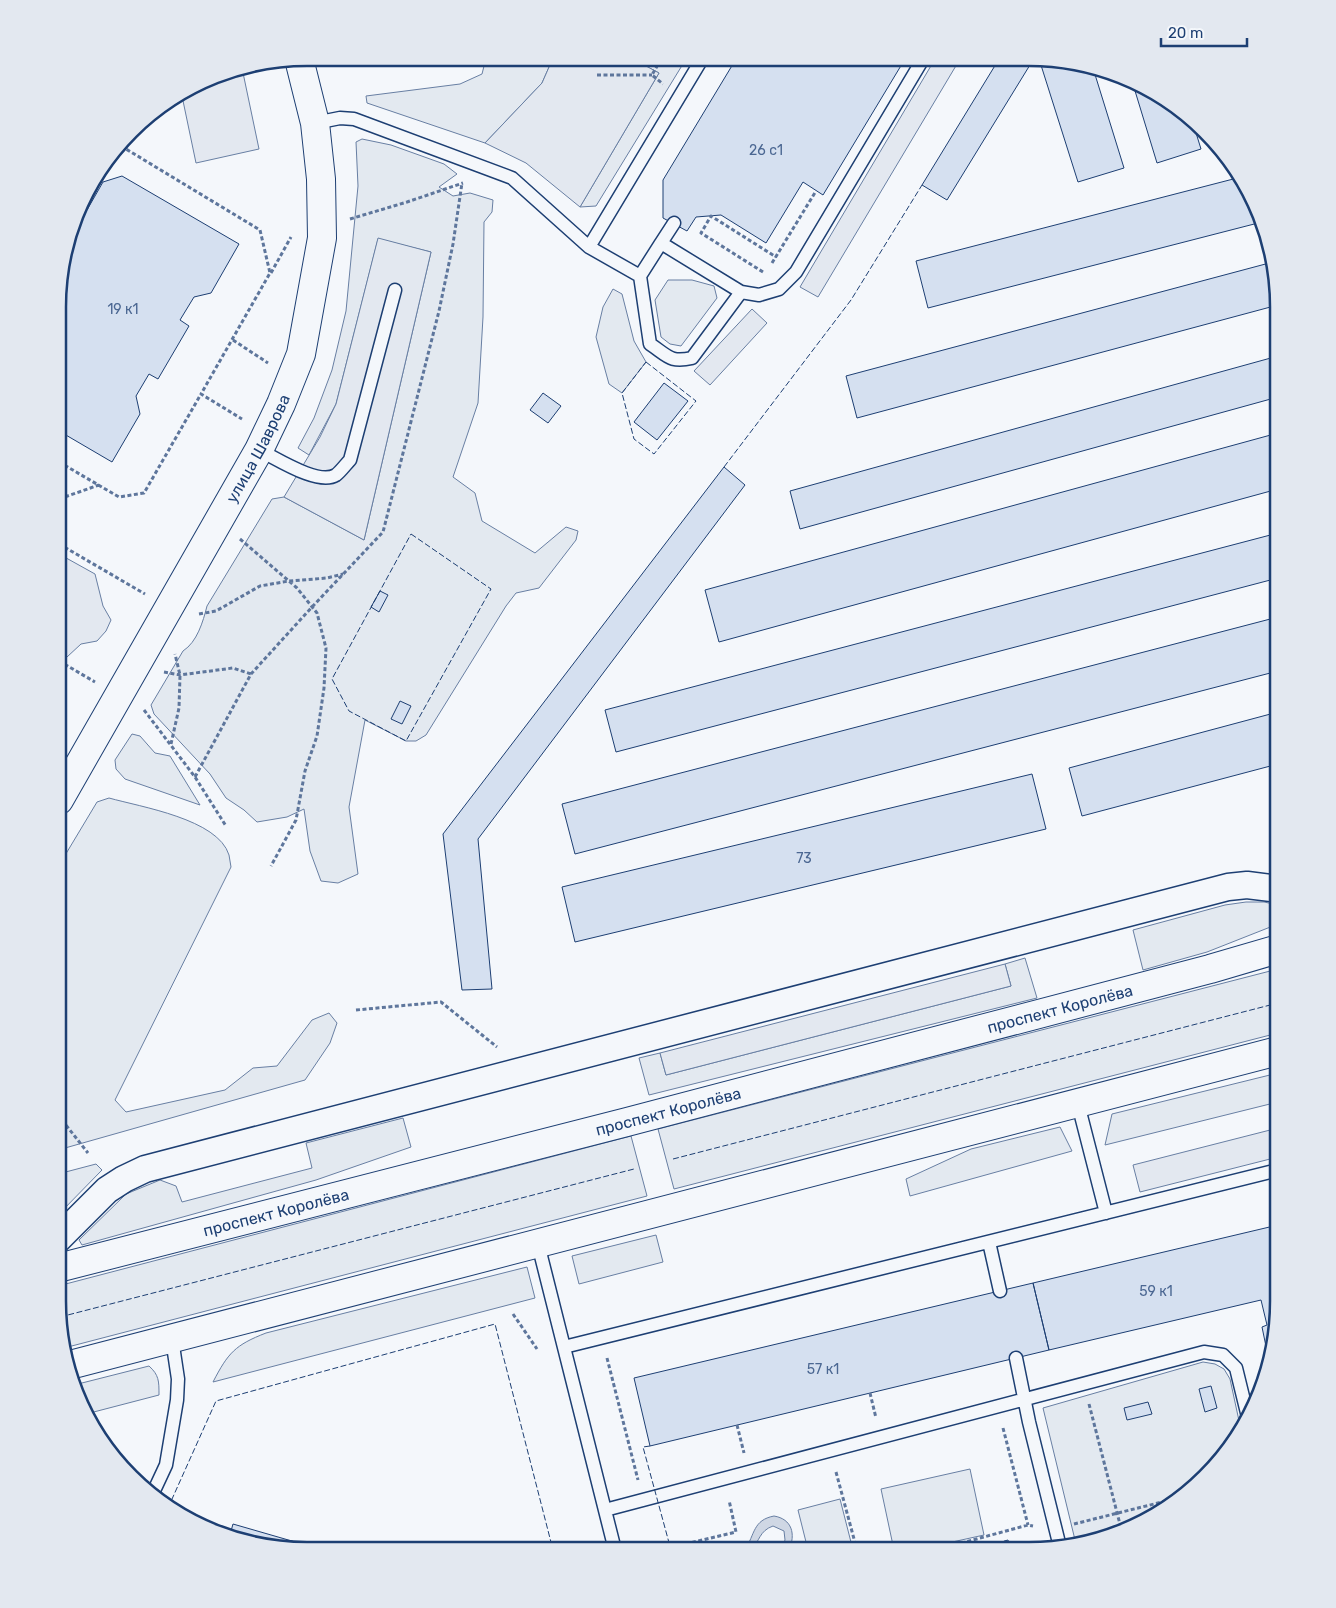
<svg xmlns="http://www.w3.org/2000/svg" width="1336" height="1608" font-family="Rubik,sans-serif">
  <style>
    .green { fill: #e3e9f0; stroke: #687fa3 }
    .parking { fill: #e3e8f0; stroke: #687fa3 }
    .water { fill: #cfd7e4; stroke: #687fa3 }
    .building { fill: #d5e0f0; stroke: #1d3f73 }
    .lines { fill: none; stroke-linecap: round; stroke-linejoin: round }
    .service-casing { stroke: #1d3f73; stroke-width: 15 }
    .minor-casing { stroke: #1d3f73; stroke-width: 29 }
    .tertiary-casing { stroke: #1d3f73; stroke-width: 30 }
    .path { stroke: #5e769c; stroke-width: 3; stroke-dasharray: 4 2.5; stroke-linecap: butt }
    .service { stroke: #f4f7fb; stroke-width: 12 }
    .minor { stroke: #f4f7fb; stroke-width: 26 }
    .tertiary { stroke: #f4f7fb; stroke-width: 28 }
    .fence { stroke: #1d3f73; stroke-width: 1; stroke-dasharray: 6 2.5; stroke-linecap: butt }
    .labels { text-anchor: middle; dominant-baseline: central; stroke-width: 4; stroke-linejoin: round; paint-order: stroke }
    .number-label { font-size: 14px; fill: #4b6792 }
    .street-label { font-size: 16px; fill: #1d3f73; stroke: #f4f7fb }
    .rim { fill: none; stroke: #1d3f73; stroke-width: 2.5 }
  </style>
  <rect width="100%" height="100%" fill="#f4f7fb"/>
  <path class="green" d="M486,58H553L542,83L485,143L367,103L366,96L460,84L482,74Z
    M631,58L686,59L596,206L580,207L659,73Z
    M362,139L391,145L444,164L457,174L439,187L453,196L470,193L493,200L492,212L484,222L483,317L478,403L453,477L475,493L482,521L535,553L566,527L578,531L576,540L539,588L516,593L506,606L426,735L416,741H406L365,720L349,807L358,874L338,883L321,881L310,851L304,809L287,817L257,822L244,810L226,798L210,774L154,714L151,705L183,651C197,642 203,622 207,606L272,499L284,497L364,540L431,252L378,239L336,404L309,455L298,448L314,418L332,370L346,311L358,186L356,142Z
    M668,280H692L714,286L717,298L681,346L670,344L661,337L655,300Z
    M613,289L622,294L634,341L646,362L622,393L609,384L596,337L603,307Z
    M132,734L140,736L155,753L170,756L200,805L125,779L116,769L115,760Z
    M109,798C141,807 218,819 229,855C230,859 230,863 231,867L115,1100L126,1112L225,1090L253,1068L277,1066L312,1020L329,1013L337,1023L330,1043L305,1080L58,1150V867L97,802Z
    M1246,902H1264L1278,905V924L1207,952L1143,970L1133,930L1225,905Z
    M1025,958L1037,998L649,1095L639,1058L660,1053L666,1075L1011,986L1005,964Z
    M1278,969V1033L674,1189L658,1129Z
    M1278,1073V1102L1105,1145L1112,1114Z
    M403,1118L411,1147L316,1180L82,1245L79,1240L126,1194L160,1180L176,1186L182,1202L312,1168L306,1143Z
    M1060,1127L1072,1151L910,1196L906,1179L971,1149Z
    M631,1136L647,1196L64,1348L58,1301V1286Z
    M96,1164L102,1170L58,1215V1174Z
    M656,1235L663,1262L579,1284L572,1256Z
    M527,1267L535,1298L213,1382C228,1353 235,1345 266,1333Z
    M1203,1362L1215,1364L1224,1369L1230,1379L1241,1430L1237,1439L1205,1478L1154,1517L1109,1537L1076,1544L1043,1408Z
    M149,1366C159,1375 159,1381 159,1395L86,1414L74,1385Z
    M970,1469L984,1535L916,1550H894L881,1489Z
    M840,1499L853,1550H808L798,1510Z"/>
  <path class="parking" d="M553,58H631L659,73L580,207L526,163L485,143L542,83Z
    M935,59H960L818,297L800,287Z
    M242,68L259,149L196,163L182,96L226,71Z
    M378,238L431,252L364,540L284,497L320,437L336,404Z
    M752,309L767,323L710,385L694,371Z
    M59,554L95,574L103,606L111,620L106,631L97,641L81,644L67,657L59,652Z
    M1005,964L1011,986L666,1075L660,1053Z
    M1278,1128V1157L1140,1192L1133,1165Z"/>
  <path class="water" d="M774,1516C792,1519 796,1534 789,1550H781L785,1540L784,1531L773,1526C759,1531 760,1541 751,1550H745C755,1534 753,1520 774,1516Z"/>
  <path class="building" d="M385,58H410L386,63Z
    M736,59H905L823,195L803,182L766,243L721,215L696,217L687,231L663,218V180Z
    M999,59L1033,60L947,200L922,185Z
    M1049,60H1062L1093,68L1124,168L1078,182L1040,62Z
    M1132,81L1168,100L1192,120L1201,149L1157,163Z
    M122,176L239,244L211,293L194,297L180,320L189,326L158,379L149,374L136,396L140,414L112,462L59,431L60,274L80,213L87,210L103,182Z
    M1241,177L1245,182L1262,222L928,308L916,261Z
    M1273,262L1278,305L857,418L846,376Z
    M1278,356V397L800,529L790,491Z
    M664,383L688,401L657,440L634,422Z
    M543,393L561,406L548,423L530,410Z
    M1278,433V489L719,642L705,590Z
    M724,467L745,485L478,839L492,989L462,990L443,834Z
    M1278,533V578L616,752L605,710Z
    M380,591L388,595L379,612L371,607Z
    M1278,617V671L575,854L562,804Z
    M400,701L411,706L402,724L391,719Z
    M1278,712V764L1082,816L1069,768Z
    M1032,774L1046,829L575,942L562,887Z
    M1278,1225V1318L1269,1361L1262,1327L1267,1325L1261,1300L1049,1350L1033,1283Z
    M1033,1283L1049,1350L650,1446L634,1378Z
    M1211,1386L1217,1408L1205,1412L1199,1389Z
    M1148,1402L1152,1414L1127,1420L1124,1408Z
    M233,1524L323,1550H290L229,1538Z
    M1102,1533L1103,1538L1079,1543L1078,1539Z"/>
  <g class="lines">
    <g class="service-casing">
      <path id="service" d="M315,123L340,118L354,119L512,178L589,247L640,276L650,344C668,356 670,363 692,358L741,292
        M661,243L674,223
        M589,247L702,59
        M640,276L661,243L741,292L759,295L779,289L796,272L923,59
        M259,450C276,458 318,486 336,475C341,471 346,464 350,460L395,290
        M1078,1104L1106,1213
        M989,1242L1000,1291
        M538,1244L615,1550
        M564,1347L1278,1170
        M1016,1358L1029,1422L1060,1547
        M152,1495L166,1465L177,1400L178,1379L172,1339
        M605,1510L1204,1352L1223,1355L1236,1368L1248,1417"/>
    </g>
    <g class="minor-casing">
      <path id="minor" d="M58,1239L107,1190L124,1179L145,1169L1228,887L1247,885L1278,889"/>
    </g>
    <g class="tertiary-casing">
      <g id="tertiary">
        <path id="s1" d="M59,800L259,450L281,404L301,354L322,238L321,179L315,123L299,59"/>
        <path id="s2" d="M58,1268L627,1122L1210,969L1278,949"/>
        <path d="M66,1366L1278,1051"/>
      </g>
    </g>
    <path class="path" d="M661,59L652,75L663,84
      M597,75H652
      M121,146L260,230L270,273L201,394
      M350,219L407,202L463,183
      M772,263L816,191
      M763,272L701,233L711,216L776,257
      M271,273L291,237
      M233,340L268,363
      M59,462L119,497L144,493L201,394L242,419
      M59,499L99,485
      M240,539L297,588L317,613L326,648L324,688L317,736L305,771L296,820L271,866
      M59,544L145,594
      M199,614L216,611L260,586L289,581L327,578L343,574
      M59,661L95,682
      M164,672L180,675L233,668L251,674
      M144,710L195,777L226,826
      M171,744L179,708L180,675L175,654
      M195,777L251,674L312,607L383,532L439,311L453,244L462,183
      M356,1010L441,1002L497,1047
      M58,1115L88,1153
      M513,1314L537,1349
      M607,1358L638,1480
      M870,1393L876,1418
      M1089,1404L1122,1532
      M737,1425L744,1453
      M1003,1428L1028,1525
      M1232,1433L1235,1442
      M836,1472L857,1550
      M1074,1524L1178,1498
      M678,1550L677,1546L736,1532L729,1500
      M936,1550L1028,1525L1033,1526"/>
    <use href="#service" class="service"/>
    <use href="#minor" class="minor"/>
    <use href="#tertiary" class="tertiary"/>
    <path class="fence" d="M646,362L696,401L654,454L634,439L622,393Z
      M724,467L851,300L922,185
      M411,534L491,589L406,741L349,711L332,679Z
      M673,1159L1278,1003
      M60,1317L634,1169
      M650,1446L643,1447L671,1550
      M168,1508L216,1401L495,1324L553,1550
      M971,1550L1008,1540L1011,1550"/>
  </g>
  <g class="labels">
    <g class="number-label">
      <text x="766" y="150">26 c1</text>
      <text x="123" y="309">19 к1</text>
      <text x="804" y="858">73</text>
      <text x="1156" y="1291">59 к1</text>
      <text x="823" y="1369">57 к1</text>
    </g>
    <g class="street-label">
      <text stroke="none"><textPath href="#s1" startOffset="404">улица Шаврова</textPath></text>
      <text stroke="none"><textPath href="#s2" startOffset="1035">проспект Королёва</textPath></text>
      <text stroke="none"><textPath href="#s2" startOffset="630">проспект Королёва</textPath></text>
      <text stroke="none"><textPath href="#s2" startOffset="225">проспект Королёва</textPath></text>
    </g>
  </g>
  <path d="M0 0H1336V1608H0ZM307 66H1029A241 241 0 0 1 1270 307V1301A241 241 0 0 1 1029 1542H307A241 241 0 0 1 66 1301V307A241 241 0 0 1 307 66Z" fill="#e3e8f0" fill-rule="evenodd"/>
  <path class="rim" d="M307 66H1029A241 241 0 0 1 1270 307V1301A241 241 0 0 1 1029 1542H307A241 241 0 0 1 66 1301V307A241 241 0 0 1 307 66Z"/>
  <path d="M1161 38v8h86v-8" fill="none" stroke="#1d3f73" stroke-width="2.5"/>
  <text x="1168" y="38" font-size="15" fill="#1d3f73" stroke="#f4f7fb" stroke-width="4" paint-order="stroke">20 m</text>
</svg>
